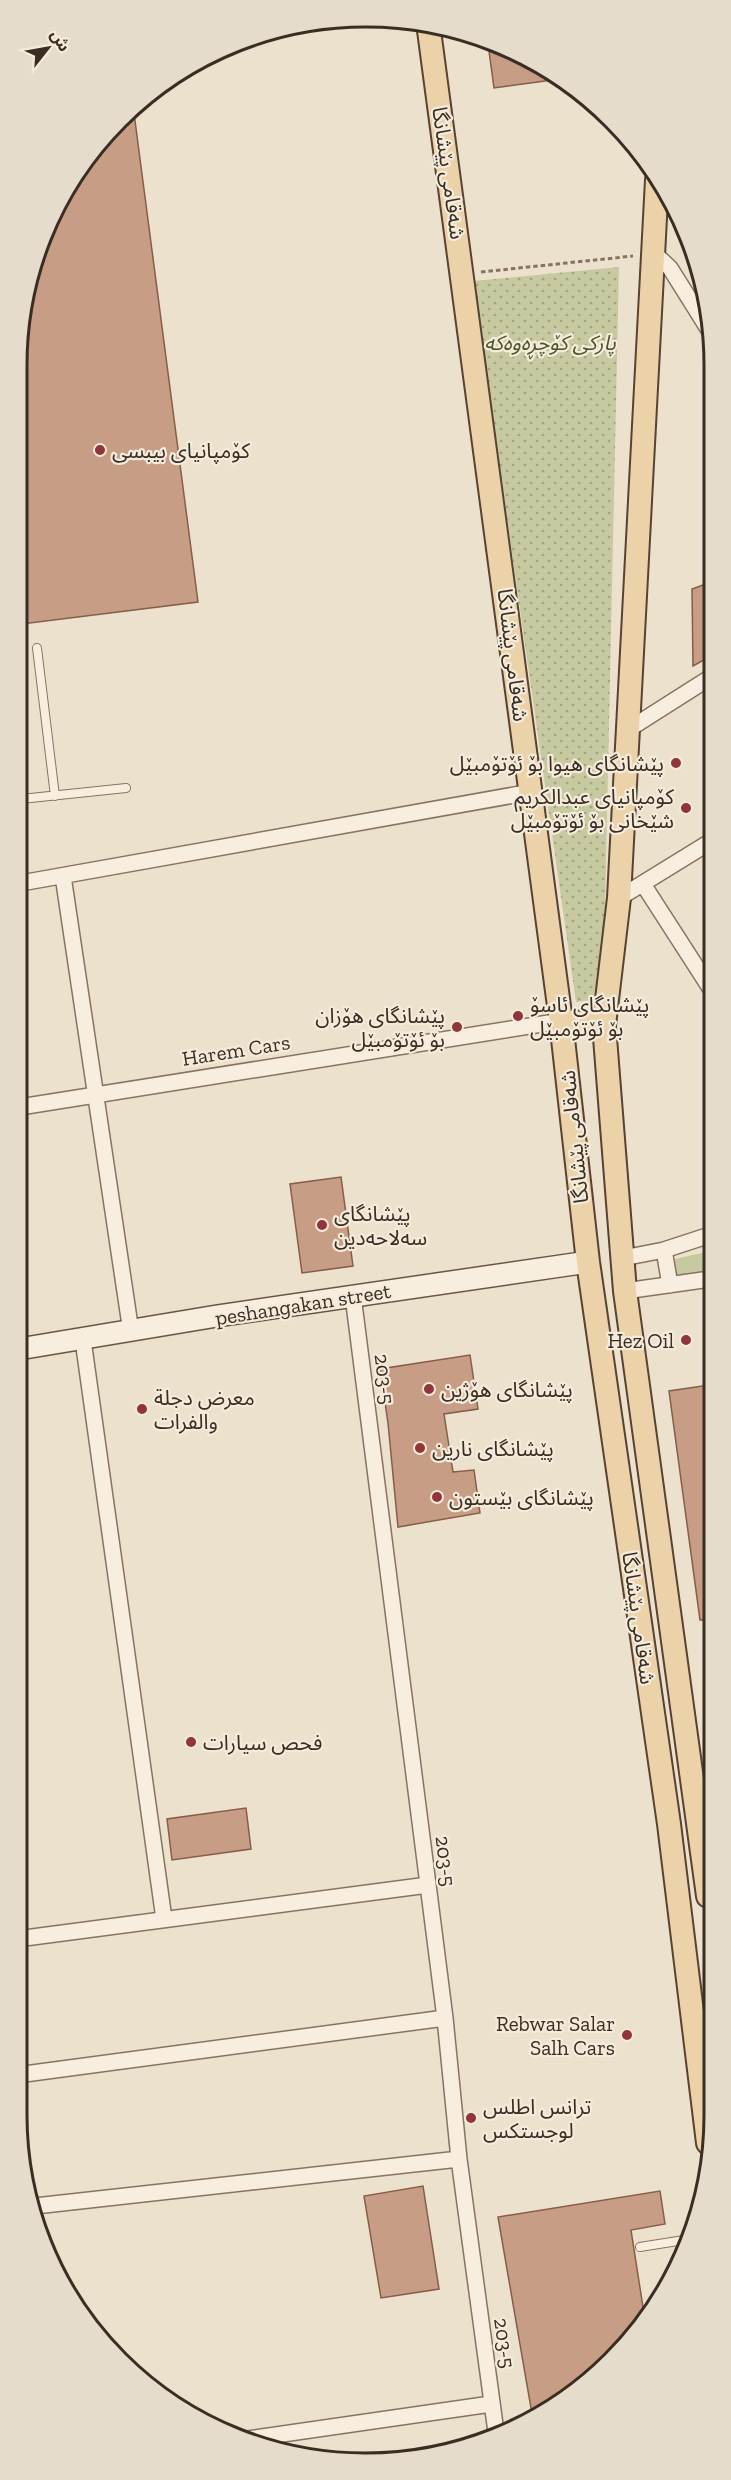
<svg xmlns="http://www.w3.org/2000/svg" width="731" height="2480" font-family="'Zilla Slab','Noto Sans Arabic',serif">
  <style>
    .grass { fill: #c7caa0 }
    .park { fill: url(#park-dots) }
    .building { fill: #c79d85; stroke: #855d48; stroke-width: 1.5 }
    .lines { fill: none; stroke-linecap: round; stroke-linejoin: round }
    .lane-casing { stroke: #887361; stroke-width: 10 }
    .street-casing { stroke: #887361; stroke-width: 18 }
    .secondary-casing { stroke: #6a5543; stroke-width: 24 }
    .primary-casing { stroke: #574234; stroke-width: 26 }
    .path { stroke: #887361; stroke-width: 3; stroke-dasharray: 4.5 3; stroke-linecap: butt }
    .lane { stroke: #f7eedf; stroke-width: 8 }
    .street { stroke: #f7eedf; stroke-width: 15 }
    .secondary { stroke: #f7eedf; stroke-width: 21 }
    .primary { stroke: #ebd2a8; stroke-width: 22 }
    .poi-dot { fill: #92353b; stroke: #f4ebdb; stroke-width: 2 }
    .labels { text-anchor: middle; dominant-baseline: central; stroke-width: 4.5; stroke-linejoin: round; paint-order: stroke }
    .street-label { font-size: 21px; fill: #3a2d23; stroke: #f4ebdb }
    .park-label { font-size: 21px; font-style: italic; fill: #4c552b; stroke: #f4ebdb }
    .poi-label { font-size: 21px; fill: #3a2d23; stroke: #f4ebdb; text-anchor: start }
    .rim { fill: none; stroke: #3a2d23; stroke-width: 3 }
  </style>
  <defs>
    <pattern id="park-dots" width="8" height="8" patternUnits="userSpaceOnUse" patternTransform="scale(1.5)"><rect width="8" height="8" fill="#c7caa0"/><path d="M2 2h.1M6 6h.1" fill="none" stroke="#a3a482" stroke-width="1.8" stroke-linecap="round"/></pattern>
  </defs>
  <rect width="100%" height="100%" fill="#ece1cc"/>
  <path class="grass" d="M710,1251V1271L678,1278L671,1260Z"/>
  <path class="park" d="M619,267L603,999L576,1002L473,281Z"/>
  <path class="building" d="M488,44L540,63L560,79L494,88Z
    M134,113L198,602L22,624L23,297L76,171Z
    M711,582V656L693,666L692,589Z
    M341,1177L353,1266L302,1273L290,1184Z
    M470,1355L478,1409L444,1414L453,1472L474,1470L480,1513L398,1527L388,1423L380,1369Z
    M709,1385V1620H700L669,1391Z
    M246,1808L251,1849L172,1860L167,1819Z
    M423,2186L439,2289L381,2298L364,2196Z
    M660,2191L665,2224L631,2230L645,2320L578,2392L532,2414L498,2217Z"/>
  <g class="lines">
    <g class="lane-casing">
      <path id="lane" d="M37,648L55,796
        M21,799L126,788
        M640,2247L684,2240"/>
    </g>
    <g class="street-casing">
      <path id="street" d="M655,254L670,268L712,335
        M626,731L711,677
        M63,876L131,1332
        M21,883L531,792
        M643,884L710,988
        M619,898L710,842
        M20,1107L561,1021
        M664,1250L670,1285
        M623,1258L664,1250L710,1235
        M625,1291L710,1279
        M353,1296L445,2018L459,2159L496,2432
        M83,1340L164,1919
        M17,1939L428,1885
        M17,2075L445,2018
        M35,2206L459,2159
        M248,2439L491,2404"/>
    </g>
    <g class="secondary-casing">
      <path id="secondary" d="M19,1349L217,1316L588,1262"/>
    </g>
    <g class="primary-casing">
      <path id="primary" d="M428,23L561,1021L588,1262L669,1824L708,2143
        M657,180L619,898L604,1025L625,1291L708,1896
        M561,1021L604,1025"/>
    </g>
    <path class="path" d="M481,272L633,256"/>
    <use href="#lane" class="lane"/>
    <use href="#street" class="street"/>
    <use href="#secondary" class="secondary"/>
    <use href="#primary" class="primary"/>
  </g>
  <g class="poi-dot">
    <circle cx="100" cy="450" r="6"/>
    <circle cx="676" cy="763" r="6"/>
    <circle cx="686" cy="808" r="6"/>
    <circle cx="518" cy="1016" r="6"/>
    <circle cx="457" cy="1027" r="6"/>
    <circle cx="322" cy="1225" r="6"/>
    <circle cx="686" cy="1340" r="6"/>
    <circle cx="429" cy="1389" r="6"/>
    <circle cx="142" cy="1409" r="6"/>
    <circle cx="420" cy="1448" r="6"/>
    <circle cx="437" cy="1497" r="6"/>
    <circle cx="191" cy="1742" r="6"/>
    <circle cx="627" cy="2035" r="6"/>
    <circle cx="471" cy="2118" r="6"/>
  </g>
  <g class="labels">
    <g class="street-label">
      <text transform="translate(449 173) rotate(82)">شەقامی پێشانگا</text>
      <text transform="translate(513 655) rotate(83)">شەقامی پێشانگا</text>
      <text transform="translate(236 1050) rotate(-9)">Harem Cars</text>
      <text transform="translate(574 1137) rotate(-96)">شەقامی پێشانگا</text>
      <text transform="translate(303 1304) rotate(-9)">peshangakan street</text>
      <text transform="translate(385 1379) rotate(83)">203-5</text>
      <text transform="translate(639 1618) rotate(82)">شەقامی پێشانگا</text>
      <text transform="translate(446 1861) rotate(83)">203-5</text>
      <text transform="translate(505 2343) rotate(82)">203-5</text>
    </g>
    <g class="park-label">
      <text x="550" y="342">پارکی کۆچڕەوەکە</text>
    </g>
    <g class="poi-label">
      <text x="112" y="450">كۆمپانیای بیبسی</text>
      <text x="664" y="763" text-anchor="end">پێشانگای هیوا بۆ ئۆتۆمبێل</text>
      <text x="674" y="796" text-anchor="end">کۆمپانیای عبدالكريم<tspan x="674" dy="24">شێخانی بۆ ئۆتۆمبێل</tspan></text>
      <text x="530" y="1004">پێشانگای ئاسۆ<tspan x="530" dy="24">بۆ ئۆتۆمبێل</tspan></text>
      <text x="445" y="1015" text-anchor="end">پێشانگای هۆزان<tspan x="445" dy="24">بۆ ئۆتۆمبێل</tspan></text>
      <text x="334" y="1213">پێشانگای<tspan x="334" dy="24">سەلاحەدین</tspan></text>
      <text x="674" y="1340" text-anchor="end">Hez Oil</text>
      <text x="441" y="1389">پێشانگای هۆژین</text>
      <text x="154" y="1397">معرض دجلة<tspan x="154" dy="24">والفرات</tspan></text>
      <text x="432" y="1448">پێشانگای نارین</text>
      <text x="449" y="1497">پێشانگای بێستون</text>
      <text x="203" y="1742">فحص سيارات</text>
      <text x="615" y="2023" text-anchor="end">Rebwar Salar<tspan x="615" dy="24">Salh Cars</tspan></text>
      <text x="483" y="2106">ترانس اطلس<tspan x="483" dy="24">لوجستكس</tspan></text>
    </g>
  </g>
  <path d="M0 0H731V2480H0ZM365 27H366A338 338 0 0 1 704 365V2115A338 338 0 0 1 366 2453H365A338 338 0 0 1 27 2115V365A338 338 0 0 1 365 27Z" fill="#e5dccc" fill-rule="evenodd"/>
  <path class="rim" d="M365 27H366A338 338 0 0 1 704 365V2115A338 338 0 0 1 366 2453H365A338 338 0 0 1 27 2115V365A338 338 0 0 1 365 27Z"/>
  <g transform="translate(48 48) rotate(59)" stroke="#f4ebdb" stroke-width="4.5" paint-order="stroke">
  <path d="M0-4.5L10 22L0 15L-10 22Z" fill="#3a2d23"/>
  <text y="-9" font-size="16" font-weight="bold" text-anchor="middle" fill="#3a2d23">ش</text>
  </g>
</svg>
